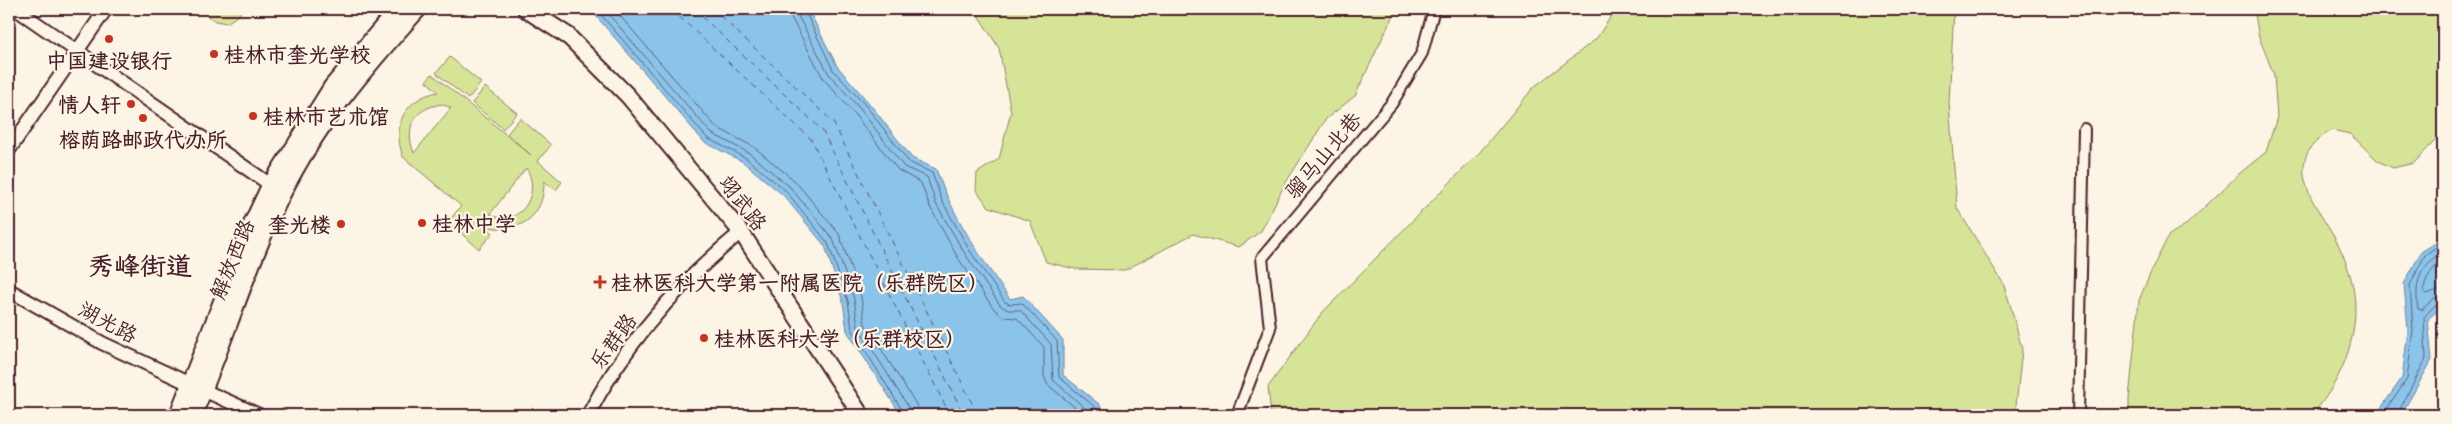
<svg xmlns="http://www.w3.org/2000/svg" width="2452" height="424" font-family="Itim,'LXGW WenKai TC',sans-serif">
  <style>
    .green { fill: #d6e498; stroke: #908262; fill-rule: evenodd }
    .water { fill: #8bc4ea; stroke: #71829e }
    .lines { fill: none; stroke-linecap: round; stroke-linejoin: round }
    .shore { stroke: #646177; stroke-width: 1 }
    .ferry { stroke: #5e5164; stroke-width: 1; stroke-dasharray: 6 5; stroke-linecap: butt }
    .minor-casing { stroke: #4a1f2b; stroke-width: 14 }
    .tertiary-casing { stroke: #4a1f2b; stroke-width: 16 }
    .secondary-casing { stroke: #4a1f2b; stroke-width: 19 }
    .primary-casing { stroke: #4a1f2b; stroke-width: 20 }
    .minor { stroke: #fcf5e5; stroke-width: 10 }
    .tertiary { stroke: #fcf5e5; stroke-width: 12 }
    .secondary { stroke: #fcf5e5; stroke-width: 15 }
    .primary { stroke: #fcf5e5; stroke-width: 16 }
    .poi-dot { fill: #c8321e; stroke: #fcf5e5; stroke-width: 2 }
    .labels { text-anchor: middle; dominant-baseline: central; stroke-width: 4.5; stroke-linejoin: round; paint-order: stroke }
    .poi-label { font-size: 21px; font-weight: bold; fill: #4a1f2b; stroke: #fcf5e5; text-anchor: start }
    .street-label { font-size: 21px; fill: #4a1f2b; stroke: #fcf5e5 }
    .district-label { font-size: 26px; font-weight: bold; fill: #4a1f2b; stroke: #fcf5e5 }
  </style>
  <rect width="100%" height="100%" fill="#fcf5e5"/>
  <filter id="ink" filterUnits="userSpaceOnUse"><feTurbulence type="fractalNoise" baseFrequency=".02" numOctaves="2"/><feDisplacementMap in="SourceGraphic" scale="10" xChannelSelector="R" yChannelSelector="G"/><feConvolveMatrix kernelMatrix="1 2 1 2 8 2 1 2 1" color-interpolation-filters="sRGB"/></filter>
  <g filter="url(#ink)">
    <path class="green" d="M197,9H240V14L227,23L215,21Z
      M974,9H1396L1355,96L1326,119L1285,184L1261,231L1239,247L1193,234L1125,270L1075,269L1046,262L1030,221L989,207L976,190L977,173L999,159L1011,112L999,48Z
      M1616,9H1954L1949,103L1957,208L2003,283L2010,304L2022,349L2015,415H1271L1268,387L1322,313L1480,152L1534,87L1596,39Z
      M2254,9H2443V132L2414,163L2393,168L2378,161L2350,134L2332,130C2321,137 2308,146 2305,160C2297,188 2328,223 2339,246C2344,256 2348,268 2351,278C2364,327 2344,378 2312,415H2129V398L2139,300L2154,265L2169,235L2187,224L2240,173L2266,152L2277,117L2274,75L2259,37Z
      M450,57L481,83L468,99L436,73Z
      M432,74L531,155L507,134L520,118L551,145L538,161L562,182L556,190L544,181C545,215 520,236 485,226L493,233L479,249L448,222L461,206L403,157C392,126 403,99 438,92L426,81ZM442,104L451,108L414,153C404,127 414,108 442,104ZM526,168C543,193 519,230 490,214Z
      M485,87L517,113L503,129L472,103Z"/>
    <path class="water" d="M590,9H808L837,66L869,103L912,158L936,169C953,217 981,258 1010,299L1023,296L1063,340V375L1099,404L1107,415H901L847,331L843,302L825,246L783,195L743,162L704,142Z
      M2443,234V306L2428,319L2432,360L2401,415H2376L2402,378L2408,330L2404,284L2421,252L2437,242Z"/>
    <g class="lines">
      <path class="shore" d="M596,9L707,138L746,158L786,191L828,243L848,301L852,329L905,415
        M604,9L711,133L749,153L790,187L833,239L854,299L858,327L909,408L911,415
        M614,9L716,127L754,147L795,181L839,234L861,297L865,324L916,404L919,415
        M790,9L792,19L823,78L855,115L898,170L921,183L930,207L958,258L994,309L1003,317L1017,318L1044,347V375L1047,384L1084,415
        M797,9L798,16L829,74L861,110L904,167L927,177L936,204L965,254L1000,305L1008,310H1020L1051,344L1053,380L1093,415
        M804,9L833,70L866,106L909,162L932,173L942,201L970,251L1005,302L1010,304L1022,303L1057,341L1059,377L1095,407L1101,415
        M2443,251C2420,266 2414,282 2418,309L2421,310L2435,298L2443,296
        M2443,260C2434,266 2423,280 2424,292L2427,294L2443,288
        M2383,415L2407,379L2413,330L2410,285L2425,255L2443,242
        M2397,415L2426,359L2424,317L2434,306L2443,302"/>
      <path class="ferry" d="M671,9L811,139L950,415
        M694,9L822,130L964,415
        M713,9L833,122L978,415"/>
      <g class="minor-casing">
        <path id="minor" d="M1237,415L1270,328L1262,258L1392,103L1422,53L1434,9
          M2078,415L2084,129"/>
      </g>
      <g class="tertiary-casing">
        <path id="tertiary" d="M16,9L278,190
          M9,150L106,9
          M9,290L102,343L190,384
          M203,390L259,415
          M588,415C625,344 679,283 741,232"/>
      </g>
      <g class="secondary-casing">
        <path id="secondary" d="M568,36L628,96L741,232L861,415"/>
      </g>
      <g class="primary-casing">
        <path id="primary" d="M526,9L568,36
          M178,415L252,224L270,186L332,87L398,9
          M193,415C224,343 247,266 282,194C316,125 366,66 418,9"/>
      </g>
      <use href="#minor" class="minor"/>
      <use href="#tertiary" class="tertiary"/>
      <use href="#secondary" class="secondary"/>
      <use href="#primary" class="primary"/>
    </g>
  </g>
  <g class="poi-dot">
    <circle cx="109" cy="39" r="5"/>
    <circle cx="214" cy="54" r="5"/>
    <circle cx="131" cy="104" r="5"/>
    <circle cx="253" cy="116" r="5"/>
    <circle cx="143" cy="118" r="5"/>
    <circle cx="422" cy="223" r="5"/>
    <circle cx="341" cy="224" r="5"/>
    <path d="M597.5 274.5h5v5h5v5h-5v5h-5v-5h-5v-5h5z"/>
    <circle cx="704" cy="338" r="5"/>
  </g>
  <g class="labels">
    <g class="poi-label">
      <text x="224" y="54">桂林市奎光学校</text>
      <text x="109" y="60" text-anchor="middle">中国建设银行</text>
      <text x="121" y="104" text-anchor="end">情人轩</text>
      <text x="263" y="116">桂林市艺术馆</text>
      <text x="143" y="139" text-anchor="middle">榕荫路邮政代办所</text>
      <text x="432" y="223">桂林中学</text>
      <text x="331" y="224" text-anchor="end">奎光楼</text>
      <text x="611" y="282">桂林医科大学第一附属医院（乐群院区）</text>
      <text x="714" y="338">桂林医科大学（乐群校区）</text>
    </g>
    <g class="street-label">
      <text transform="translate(1323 155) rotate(-50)">骝马山北巷</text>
      <text transform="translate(743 203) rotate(52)">翊武路</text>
      <text transform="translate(232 259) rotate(-68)">解放西路</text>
      <text transform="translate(108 322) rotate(28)">湖光路</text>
      <text transform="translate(613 341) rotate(-54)">乐群路</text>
    </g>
    <g class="district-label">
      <text x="140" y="266">秀峰街道</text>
    </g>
  </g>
  <rect width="2452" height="424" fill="none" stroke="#fcf5e5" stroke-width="30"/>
  <rect x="15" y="15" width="2422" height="394" fill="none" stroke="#4a1f2b" stroke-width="2" filter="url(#ink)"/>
</svg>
